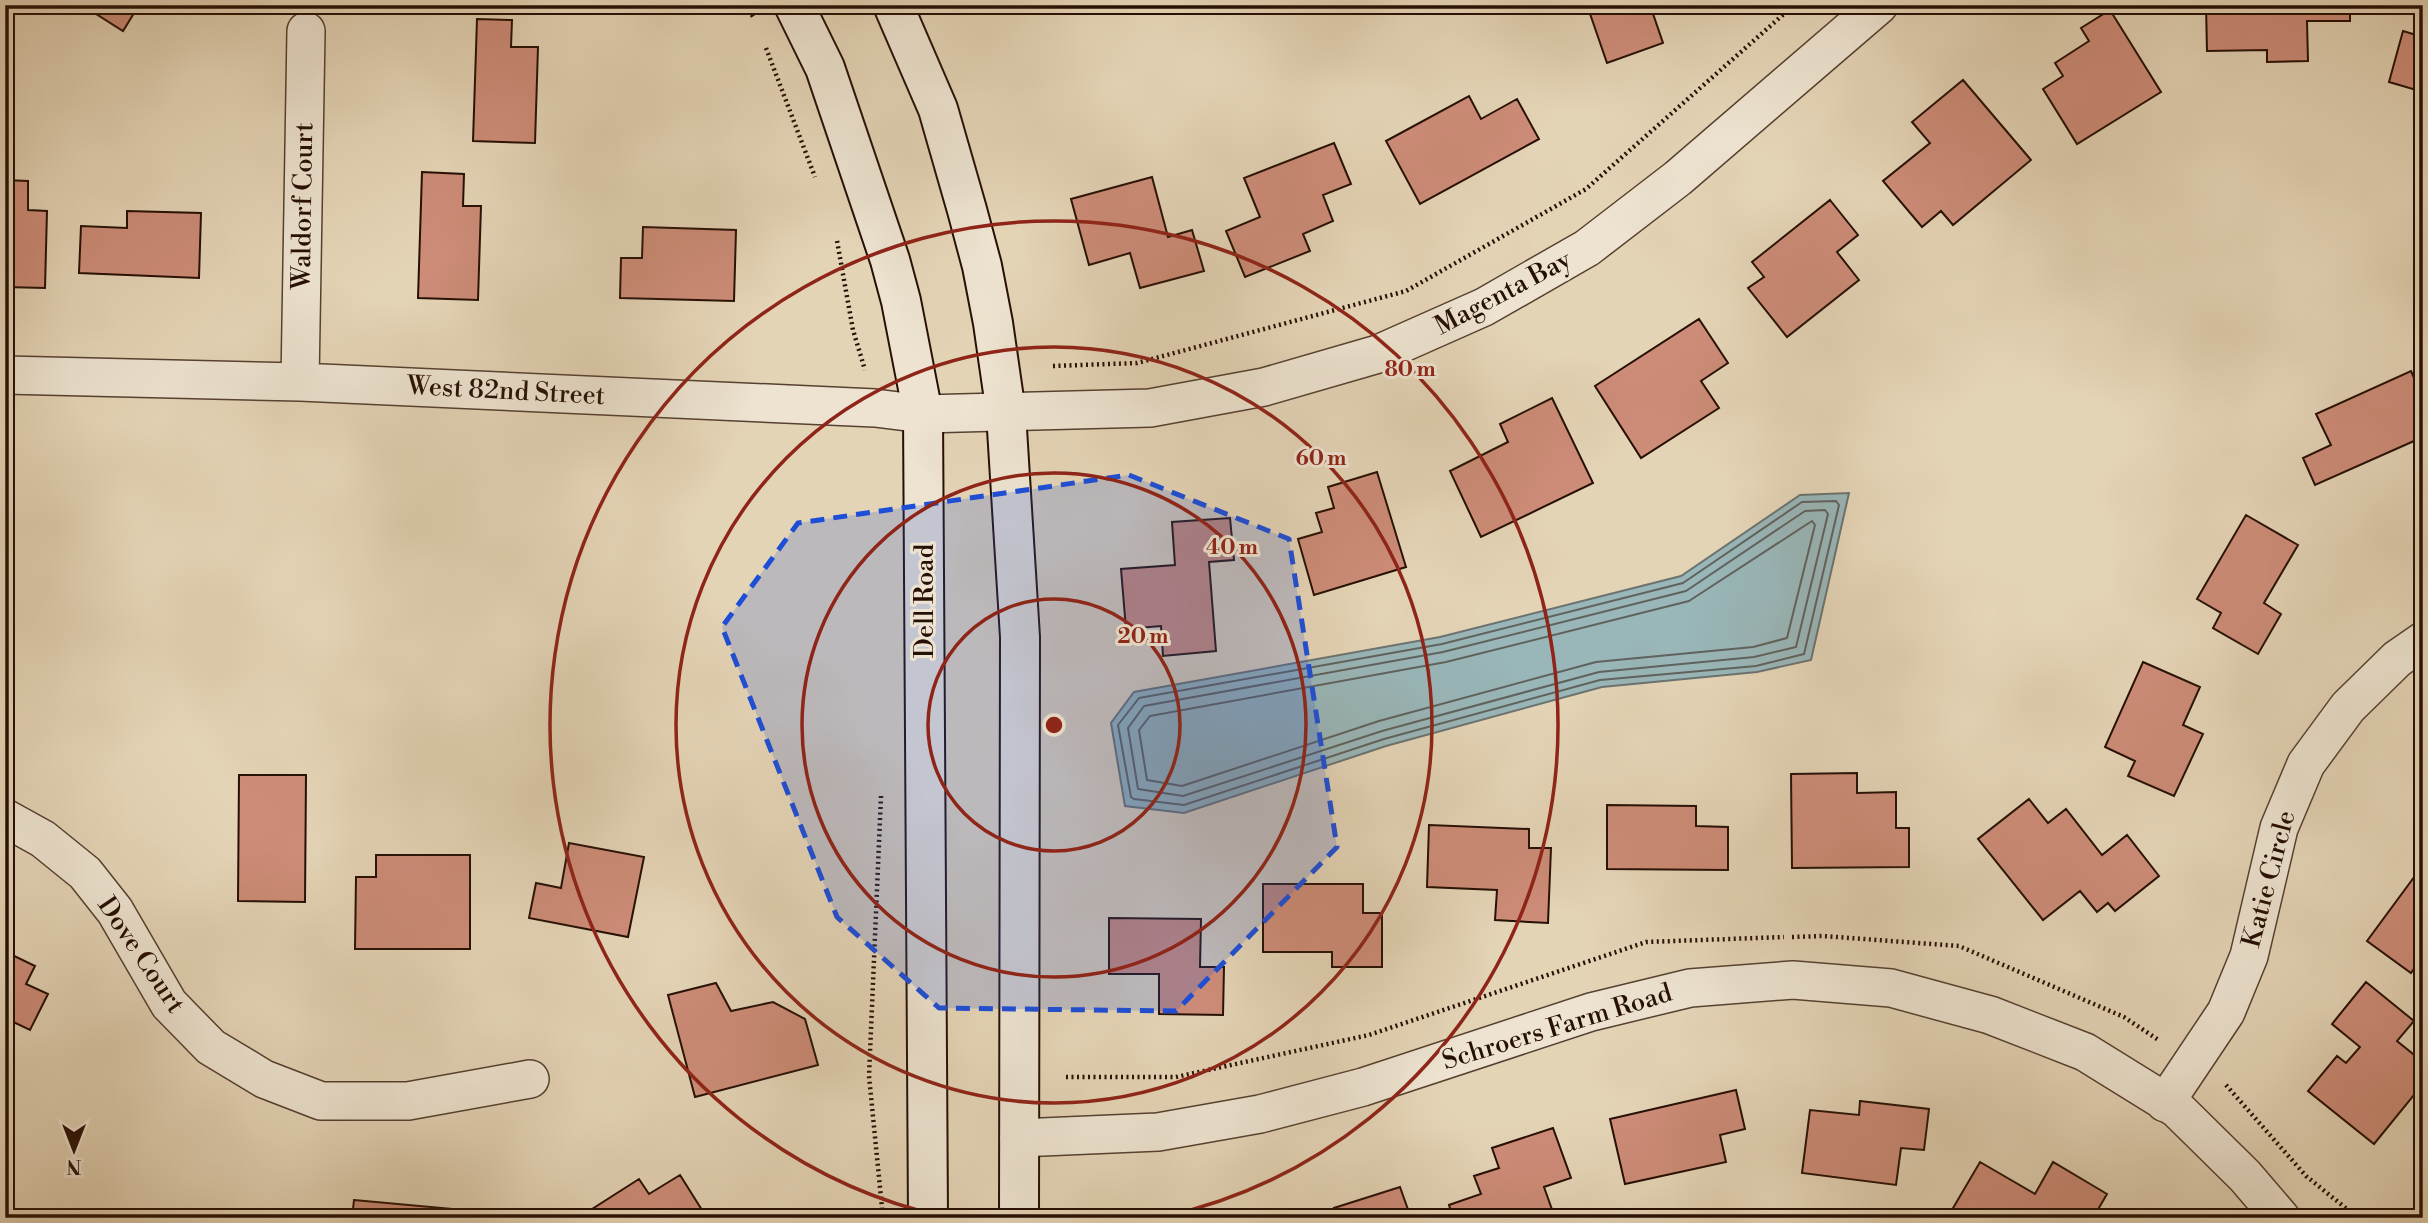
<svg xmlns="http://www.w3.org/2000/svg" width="2428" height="1223" font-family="'Libre Bodoni',serif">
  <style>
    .water { fill: #99b6b8; stroke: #6b7370; stroke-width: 2 }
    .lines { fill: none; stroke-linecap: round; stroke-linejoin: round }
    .shore { stroke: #60625e; stroke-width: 2 }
    .building { fill: #cd8c78; stroke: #260f04; stroke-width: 2 }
    .street-casing { stroke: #564030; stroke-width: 40 }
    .secondary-casing { stroke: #260f04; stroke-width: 42 }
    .path { stroke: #260f04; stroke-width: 4.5; stroke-dasharray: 2 3.5; stroke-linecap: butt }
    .street { stroke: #ede3d0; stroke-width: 37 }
    .secondary { stroke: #ede3d0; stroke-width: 38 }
    .marked { fill: #1d4ed8; fill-opacity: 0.2; stroke: #1d4ed8; stroke-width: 5; stroke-dasharray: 14 9; stroke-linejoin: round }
    .ring { fill: none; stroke: #8f2418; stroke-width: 3.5 }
    .labels { text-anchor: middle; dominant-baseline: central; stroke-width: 6; stroke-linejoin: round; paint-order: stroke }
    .street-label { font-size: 26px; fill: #260f04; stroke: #ede3d0 }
    .centre { fill: #8f2418; stroke: #ede3d0; stroke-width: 3.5 }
    .ring-label { font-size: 21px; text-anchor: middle; font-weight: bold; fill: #8f2418; stroke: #ede3d0; stroke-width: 6; stroke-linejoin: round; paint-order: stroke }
  </style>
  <rect width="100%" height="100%" fill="#e4d4b6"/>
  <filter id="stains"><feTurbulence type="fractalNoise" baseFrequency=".00286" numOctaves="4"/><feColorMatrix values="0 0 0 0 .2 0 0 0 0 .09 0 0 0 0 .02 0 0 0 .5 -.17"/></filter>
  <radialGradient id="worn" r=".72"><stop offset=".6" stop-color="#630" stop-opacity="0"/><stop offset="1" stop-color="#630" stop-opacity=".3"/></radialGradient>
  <path class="water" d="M1849,493L1811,660L1757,672L1602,687L1386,746L1184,813L1125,806L1111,723L1134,692L1440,637L1681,576L1800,495Z"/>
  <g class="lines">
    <path class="shore" d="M1836,501L1839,505L1804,654L1756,666L1600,680L1384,739L1184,805L1134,799L1131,797L1118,725L1139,698L1442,644L1683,583L1802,502Z
      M1825,510L1828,514L1796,647L1754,657L1599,672L1382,731L1183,796L1138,789L1128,728L1144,706L1443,652L1686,591L1805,511Z
      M1812,521L1815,525L1787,638L1753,647L1596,662L1379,721L1182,786L1147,780L1139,730L1150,716L1446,662L1689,601Z"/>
  </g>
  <path class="building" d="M82,5H139L123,31Z
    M1587,5H1650L1663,43L1607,63Z
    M2206,5H2350V21H2307L2308,61L2267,62V50L2207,51Z
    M2110,10L2161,92L2077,144L2043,89L2063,76L2055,63L2089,41L2081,28Z
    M477,19L512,20L511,47H538L535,143L473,141Z
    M2403,31L2423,37V92L2389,82Z
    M1963,80L2031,160L1953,225L1941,211L1922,227L1883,181L1930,143L1912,122Z
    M1469,96L1481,119L1517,99L1539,139L1420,204L1386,141Z
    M1334,143L1351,184L1323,195L1333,221L1303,234L1310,251L1245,277L1226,231L1260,217L1244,178Z
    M422,172L464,174L463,206H481L478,300L418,298Z
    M1152,177L1168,237L1192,230L1204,271L1140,288L1130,253L1089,265L1071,199Z
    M5,180L28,181V210L47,211L45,288L5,287Z
    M1830,200L1858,235L1837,252L1859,280L1787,337L1748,288L1764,277L1752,262Z
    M127,211L201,213L199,278L79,273L81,226L127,228Z
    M643,227L736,230L734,301L620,298L621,258H642Z
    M1699,319L1728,363L1701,381L1719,408L1641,458L1595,386Z
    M2411,371L2423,398V437L2315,485L2303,458L2331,445L2316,414Z
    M1552,398L1593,483L1481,537L1450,471L1508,442L1500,424Z
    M1377,472L1406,567L1314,595L1298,539L1322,532L1316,513L1334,508L1328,487Z
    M2246,515L2298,545L2264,603L2281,614L2258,654L2213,628L2221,613L2197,599Z
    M1230,518L1234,560L1209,562L1216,651L1163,656L1161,626L1126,629L1121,569L1175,565L1172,522Z
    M2143,662L2200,687L2183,725L2203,734L2174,796L2128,776L2135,761L2105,747Z
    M1857,773V793L1896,792V828H1909V867L1792,868L1791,774Z
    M239,775H306L305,902L238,901Z
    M2029,799L2048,823L2066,809L2102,855L2127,835L2159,876L2115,911L2108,903L2097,912L2080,891L2043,920L1978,839Z
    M1607,805L1696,806V826L1728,827V870L1607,869Z
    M1429,825L1529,829V848H1551L1548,923L1495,920L1497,890L1427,887Z
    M569,843L644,857L628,937L529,918L536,883L561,888Z
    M376,855H470V949H355L356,877H376Z
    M2423,865V956L2411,973L2367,941Z
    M1263,884H1363V913H1382V967H1332V952H1263Z
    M1109,918L1201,919L1200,967H1224L1223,1015L1159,1014V974H1109Z
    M5,937L13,941L8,953L35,966L26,984L48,994L30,1030L5,1018Z
    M2366,982L2414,1021L2397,1041L2423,1062V1084L2374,1144L2308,1091L2337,1056L2346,1063L2360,1047L2332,1024Z
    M716,983L731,1011L773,1002L805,1019L818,1065L695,1097L668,995Z
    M1736,1090L1745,1129L1720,1135L1726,1162L1625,1184L1610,1119Z
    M1860,1101L1929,1109L1924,1150L1901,1148L1896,1185L1802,1173L1810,1110L1859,1115Z
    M1553,1128L1571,1178L1544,1187L1555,1218H1453L1449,1205L1481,1194L1474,1176L1499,1168L1492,1148Z
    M1980,1162L2035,1194L2053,1162L2107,1194L2093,1218H1954L1949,1215Z
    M680,1175L707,1218H578L639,1179L649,1194Z
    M1400,1187L1411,1218H1338L1334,1208Z
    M354,1200L518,1215V1218H352Z"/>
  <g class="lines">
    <g class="street-casing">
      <path id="street" d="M5,375L300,382L875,408L923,414L1150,408L1264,387L1378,354L1484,307L1587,248L1678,178L1879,5
        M300,382L306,31
        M5,818L43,839L85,873L115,911L169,1004L211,1047L264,1079L321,1101H408L530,1079
        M2165,1103L2226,1012L2249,956L2279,828L2306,764L2348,707L2397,659L2423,641
        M1019,1138L1158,1132L1260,1114L1363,1087L1591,1012L1690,988L1793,980L1891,988L1990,1015L2085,1052L2177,1109L2245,1176L2281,1218"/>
    </g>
    <g class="secondary-casing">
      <path id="secondary" d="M794,5L825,68L890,260L901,301L923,414L928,1218
        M893,5L938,109L967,210L982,266L993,323L1006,413L1020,637L1019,1218"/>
    </g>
    <path class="path" d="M747,5L753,17
      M766,48L815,177
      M837,241L853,330L865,370
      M1053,366L1137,363L1406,291L1586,189L1794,5
      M881,796L869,1076L883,1218
      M1792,937L1823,936L1959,946L2124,1017L2160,1041
      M1066,1077H1176L1369,1035L1646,942L1784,937
      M2226,1085L2306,1176L2358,1218"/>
    <use href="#street" class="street"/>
    <use href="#secondary" class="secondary"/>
  </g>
  <path class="marked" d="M1129,475L1289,539L1337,847L1176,1011L939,1008L837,917L722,627L798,523Z"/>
  <g class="ring">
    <circle cx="1054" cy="725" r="126"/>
    <circle cx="1054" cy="725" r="252"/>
    <circle cx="1054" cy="725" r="378"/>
    <path d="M945 1217A504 504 0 1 1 1163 1217"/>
  </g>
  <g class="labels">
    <g class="street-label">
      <text transform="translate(303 206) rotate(-89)">Waldorf Court</text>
      <text transform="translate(1503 293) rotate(-28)">Magenta Bay</text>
      <text transform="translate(506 391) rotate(3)">West 82nd Street</text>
      <text transform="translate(925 601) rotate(-90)">Dell Road</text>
      <text transform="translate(2269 879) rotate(-75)">Katie Circle</text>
      <text transform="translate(141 955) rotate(56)">Dove Court</text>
      <text transform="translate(1557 1027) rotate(-17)">Schroers Farm Road</text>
    </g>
  </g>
  <circle cx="1054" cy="725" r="10" class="centre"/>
  <g class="ring-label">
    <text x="1410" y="376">80 m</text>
    <text x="1321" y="465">60 m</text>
    <text x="1232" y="554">40 m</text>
    <text x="1143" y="643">20 m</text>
  </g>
  <rect width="2428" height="1223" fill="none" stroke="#e4d4b6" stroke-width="28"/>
  <rect x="7" y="7" width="2414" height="1209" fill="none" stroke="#260f04" stroke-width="3.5"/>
  <rect x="14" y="14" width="2400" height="1195" fill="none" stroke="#260f04" stroke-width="2"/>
  <g transform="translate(74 1150) rotate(180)" stroke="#ede3d0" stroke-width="5" paint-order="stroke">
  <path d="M0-5L12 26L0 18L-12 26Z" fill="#260f04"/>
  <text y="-10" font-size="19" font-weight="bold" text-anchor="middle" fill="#260f04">N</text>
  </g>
  <rect width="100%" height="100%" filter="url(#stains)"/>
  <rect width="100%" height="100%" fill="url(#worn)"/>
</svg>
